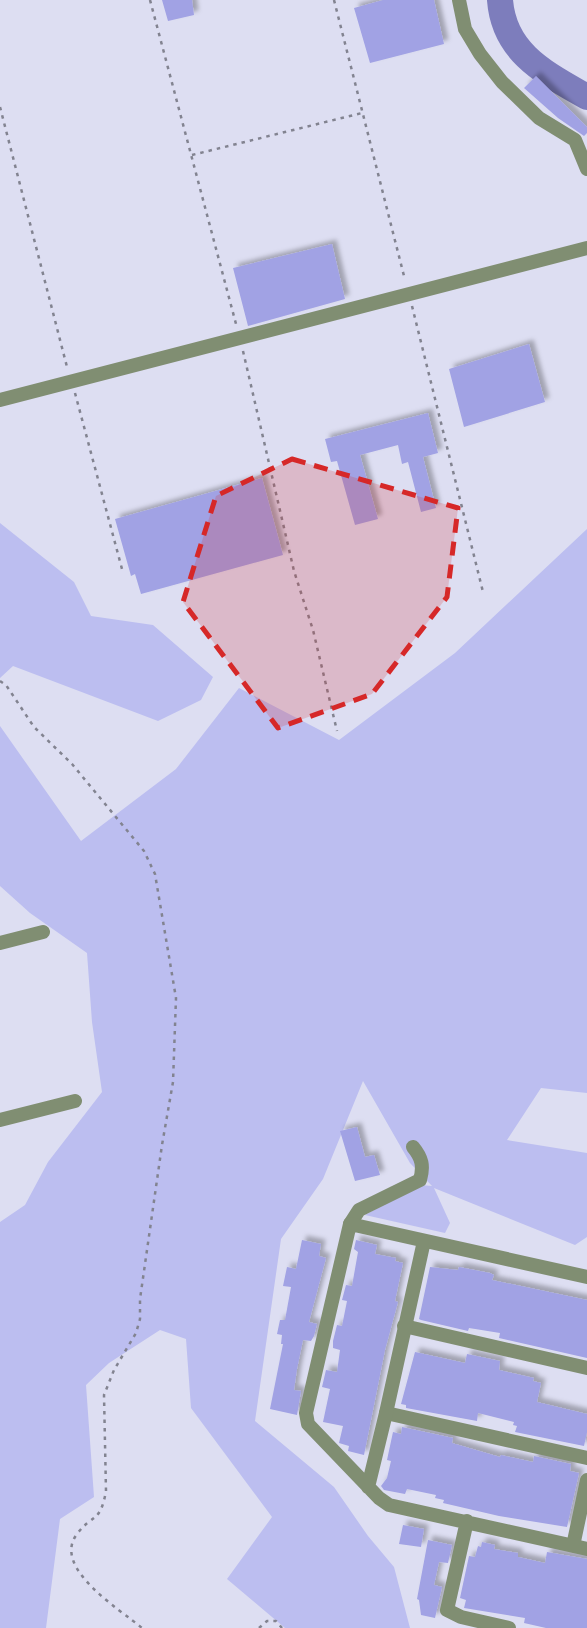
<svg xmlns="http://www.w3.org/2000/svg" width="587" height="1628" font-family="Figtree,sans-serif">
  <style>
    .green { fill: #bcbef0 }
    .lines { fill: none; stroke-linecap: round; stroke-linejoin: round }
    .river { stroke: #7d7dbc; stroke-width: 26 }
    .building { fill: #a1a2e4; filter: url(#shadow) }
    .path { stroke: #828390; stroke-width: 2.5; stroke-dasharray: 3.5 5; stroke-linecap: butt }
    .minor { stroke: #808e72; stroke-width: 14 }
    .tertiary { stroke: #808e72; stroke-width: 14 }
    .marked { fill: #d62828; fill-opacity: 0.2; stroke: #d62828; stroke-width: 5; stroke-dasharray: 14 9; stroke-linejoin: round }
  </style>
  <defs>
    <filter id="shadow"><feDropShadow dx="4.5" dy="-4.5" stdDeviation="2" flood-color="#0004"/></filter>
  </defs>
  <rect width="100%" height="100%" fill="#dddef2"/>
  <path class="green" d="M0,523L74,582L91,616L153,625L213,677L201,700L158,721L13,666L0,678Z
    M587,529V1093L541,1088L507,1140L587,1153V1237L575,1245L434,1188L450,1223L445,1233L365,1215L420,1185L432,1186L410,1163L363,1081L323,1179L281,1239L255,1421L334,1487L368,1536L394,1567L410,1628H285L227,1579L272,1517L191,1408L186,1339L160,1330L109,1363L86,1385L94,1497L60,1519L46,1628H0V1222L25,1205L48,1162L102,1092L92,1022L87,953L30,913L0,886V726L81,841L176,769L239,688L339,740L455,653Z"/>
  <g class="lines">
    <path class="river" d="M500,0C504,53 545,73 587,97"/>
  </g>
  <path class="building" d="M162,0H192L194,15L168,21Z
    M383,0H434L444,44L370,63L354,8Z
    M536,76L587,127V133L584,136L558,118L524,88Z
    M332,244L345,299L248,326L233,268Z
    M529,344L545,402L464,427L449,369Z
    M428,413L438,453L423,457L436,508L421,512L408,462L402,464L398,445L360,455L378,519L355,525L337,461L331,462L325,439Z
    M262,478L283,555L141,594L135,574L131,576L115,519Z
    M357,1127L365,1157L374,1155L380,1175L355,1181L340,1131Z
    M302,1240L321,1244L319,1256L326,1258L309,1322L317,1324L314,1336L311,1341L303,1340L297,1369L294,1390L301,1391L297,1415L270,1409L283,1344H281L282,1335L277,1334L280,1320H285L291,1287L283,1286L287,1267L296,1269Z
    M356,1240L377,1245L375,1254L396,1258L395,1261L403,1263L395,1301L398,1302L385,1350L364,1455L348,1451L349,1446L339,1443L343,1426L323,1422L330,1389L322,1387L326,1370L337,1372L340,1350L333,1348V1341L337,1325L342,1326L347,1301L342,1300L346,1285L352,1286L358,1252L354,1249Z
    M430,1267L458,1270L459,1267L490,1273L494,1275L492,1280L587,1300V1358L499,1338L500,1333L469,1328L468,1331L421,1320L419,1319Z
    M415,1352L465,1363L467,1354L500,1361L499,1370L534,1378L533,1381L541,1383L537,1402L587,1414V1432L584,1446L515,1432L517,1426L513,1425L514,1422L478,1413L477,1421L406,1408V1405L401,1404Z
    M402,1427L453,1438L452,1443L500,1457L501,1455L533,1462L534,1456L571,1464L570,1471L579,1473L567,1527L499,1516L443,1503L444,1500L435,1498L436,1495L407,1489L405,1494L384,1490L381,1486L387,1478L391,1461L387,1460L393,1432L401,1434Z
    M403,1525L424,1529L421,1547L399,1544Z
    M428,1540L452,1545L448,1563L439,1562L434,1585L442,1587L435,1618L421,1615L419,1600L417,1599Z
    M482,1542L495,1545L494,1549L518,1553V1557L545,1563L547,1552L587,1559V1628H546L524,1623L525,1618L464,1608L466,1600L460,1598L469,1556L475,1557L478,1546L481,1547Z"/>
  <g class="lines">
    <path class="path" d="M150,0L236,324
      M334,0L405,280
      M0,107L67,367
      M192,155L362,113
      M412,306L483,592
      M243,351L294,571L313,630L337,731
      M75,393L122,569
      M0,681L6,685L34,727L72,764L144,851L155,874L176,998L173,1082L162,1145L140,1299V1319L136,1333L114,1370L104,1395L106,1491C100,1524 93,1513 77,1534C51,1568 121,1610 142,1628
      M259,1628L267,1621H276L282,1628"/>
    <path class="minor" d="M459,0L465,29L480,54L502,82L539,118L575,140L587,169
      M0,400L587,248
      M0,943L43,932
      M0,1120L75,1101
      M350,1224L359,1210L420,1180C424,1166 422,1158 413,1147
      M404,1326L587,1368
      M386,1413L587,1458"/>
    <path class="tertiary" d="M587,1277L350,1224L306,1413L308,1424L379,1498L389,1505L587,1549
      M368,1487L386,1413L424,1241
      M467,1521L447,1610L461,1617L509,1628
      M573,1546L587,1480"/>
  </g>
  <path class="marked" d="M292,459L458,508L447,597L372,694L278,728L183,602L216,496Z"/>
</svg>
